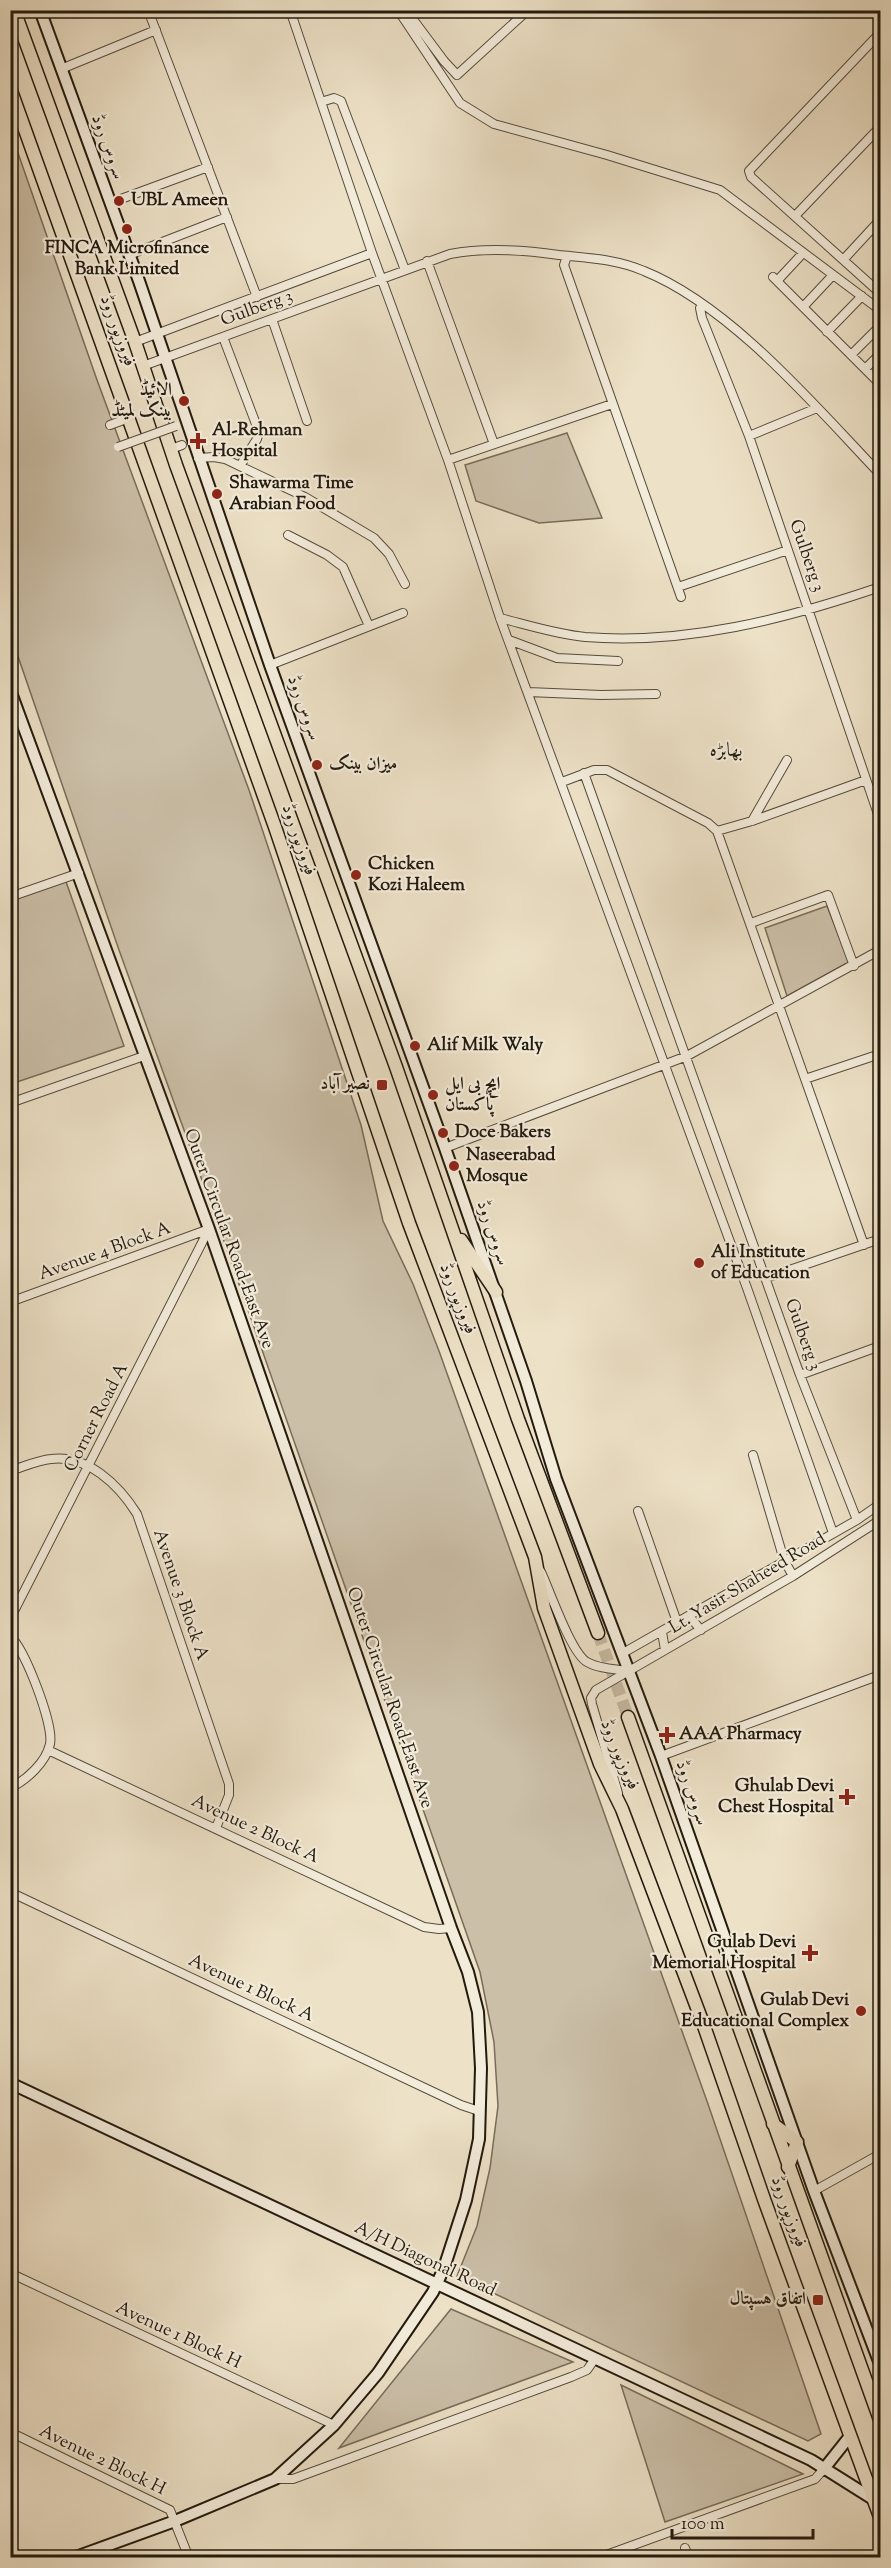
<svg xmlns="http://www.w3.org/2000/svg" width="891" height="2568" font-family="'Sorts Mill Goudy',Amiri,serif">
  <style>
    .green { fill: #cbbfa8; stroke: #776c5b; stroke-width: 1.5 }
    .lines { fill: none; stroke-linecap: round; stroke-linejoin: round }
    .primary-tunnel { stroke: #c5b9a2; stroke-width: 12; stroke-dasharray: 12 6; stroke-linecap: butt }
    .street-casing { stroke: #564c3c; stroke-width: 10 }
    .secondary-casing { stroke: #231a0e; stroke-width: 14 }
    .primary-casing { stroke: #231a0e; stroke-width: 15 }
    .street { stroke: #f3ecdb; stroke-width: 8 }
    .secondary { stroke: #f3ecdb; stroke-width: 10 }
    .primary { stroke: #ede1c7; stroke-width: 12 }
    .street-bridge-casing { stroke: #564c3c; stroke-width: 10; stroke-linecap: butt }
    .street-bridge { stroke: #f3ecdb; stroke-width: 8 }
    .poi-dot { fill: #8f2418; stroke: #f3ecdb; stroke-width: 2 }
    .labels { text-anchor: middle; dominant-baseline: central; stroke-width: 4.5; stroke-linejoin: round; paint-order: stroke }
    .street-label { font-size: 18px; fill: #231a0e; stroke: #f3ecdb }
    .poi-label { font-size: 18px; font-weight: bold; fill: #231a0e; stroke: #f3ecdb; text-anchor: start }
    .neighbourhood-label { font-size: 20px; fill: #231a0e; stroke: #f3ecdb }
  </style>
  <rect width="100%" height="100%" fill="#ede1c7"/>
  <filter id="stains"><feTurbulence type="fractalNoise" baseFrequency=".00333" numOctaves="4"/><feColorMatrix values="0 0 0 0 .2 0 0 0 0 .09 0 0 0 0 .02 0 0 0 .5 -.17"/></filter>
  <radialGradient id="worn" r=".72"><stop offset=".6" stop-color="#630" stop-opacity="0"/><stop offset="1" stop-color="#630" stop-opacity=".3"/></radialGradient>
  <path class="green" d="M10,130L97,380L249,790L361,1125L383,1221L413,1284L439,1351L708,2104L821,2434L808,2441L457,2276L477,2226L490,2168L498,2106L494,2042L480,1972L219,1227L119,950L11,636Z
    M567,433L602,518L539,523L476,501L465,465Z
    M64,876L124,1046L11,1084V897Z
    M827,906L849,962L787,996L765,928Z
    M451,2309L573,2362L339,2448Z
    M621,2385L803,2474L665,2522Z"/>
  <g class="lines">
    <path class="primary-tunnel" d="M598,1633L628,1717"/>
    <g class="street-casing">
      <path id="street" d="M148,10L257,297
        M398,10L460,103L494,124L607,155L720,190L880,310
        M406,10L444,61L457,75L528,10
        M880,33L749,171L751,177L880,293
        M61,69L156,30
        M321,102L334,98L341,101L405,270
        M110,203L208,167
        M795,216L880,127
        M372,253L448,460L500,618L747,1288L833,1533
        M129,255L227,217
        M567,256L564,265L681,597
        M844,259L880,220
        M427,261L494,444
        M773,277L880,384
        M777,281L803,253
        M702,305L700,308L702,318L749,436L880,820
        M803,307L833,275
        M272,319L307,421
        M827,332L862,296
        M223,337L259,432L257,439L240,466
        M135,342L372,253L290,10
        M851,355L880,326
        M143,366L450,254C486,247 524,250 559,255C588,258 616,259 644,271C731,306 816,407 880,474
        M865,369L880,354
        M110,425L129,418
        M749,436L817,408
        M171,449L182,445
        M198,458L214,457L225,459L305,497L374,538L389,554L405,584
        M448,460L612,404
        M288,535L327,555L343,567L369,626
        M678,587L788,550
        M500,618C528,625 556,634 585,637C686,645 786,619 880,587
        M509,640L557,658L618,661
        M270,665L403,613
        M528,692L601,695L656,694
        M584,773L800,1375L857,1520
        M562,782L594,770H607L708,823L717,831L864,1245
        M752,821L787,760
        M717,831L752,821L866,780
        M10,897L79,873
        M751,923L828,895L854,966
        M805,1079L880,1054
        M10,1103L144,1056
        M445,1148L687,1056L880,950
        M766,1278L880,1239
        M10,1302L209,1229
        M800,1375L880,1346
        M753,1455L784,1560L793,1576
        M10,1471C23,1467 38,1460 51,1459C87,1454 119,1485 137,1514L229,1784V1795L216,1828
        M638,1511L677,1622
        M541,1572C550,1591 571,1653 587,1662C599,1669 615,1669 628,1671
        M689,1616L701,1630
        M10,1619L209,1229
        M662,1632L665,1650
        M10,1636C25,1649 54,1725 50,1744C46,1762 27,1780 10,1788
        M623,1653L857,1520L880,1504
        M48,1750L424,1927L439,1929L451,1928
        M661,1756L880,1675
        M618,1793L592,1704L591,1698L596,1690L793,1576L880,1520
        M10,1892L461,2105L479,2111
        M814,2191L880,2154
        M10,2273L334,2425
        M10,2432L170,2510L189,2558
        M275,2479H293L571,2377L587,2370L594,2360
        M685,2548L689,2558
        M598,2558L815,2479L823,2470"/>
    </g>
    <g class="secondary-casing">
      <path id="secondary" d="M40,10L139,281L270,665L445,1148L526,1381L556,1479L661,1756L814,2191L880,2364
        M10,690L209,1229L451,1928L468,1972L478,2012L481,2068L479,2139L466,2200L444,2268L433,2292L378,2373L334,2425L275,2479L175,2521L73,2558
        M10,2083L811,2460L873,2499
        M823,2470L850,2436"/>
    </g>
    <g class="primary-casing">
      <path id="primary" d="M14,10L135,342L176,465L396,1067L518,1419L598,1633
        M10,88L275,827L409,1223L535,1557L544,1608L600,1764L622,1809L704,2026L765,2202L880,2517
        M461,1240L496,1292
        M628,1717L880,2420
        M773,2124L797,2142L788,2167"/>
    </g>
    <use href="#street" class="street"/>
    <use href="#secondary" class="secondary"/>
    <use href="#primary" class="primary"/>
    <g class="street-bridge-casing">
      <path id="street-bridge" d="M118,447L176,426"/>
    </g>
    <use href="#street-bridge" class="street-bridge"/>
  </g>
  <g class="poi-dot">
    <circle cx="119" cy="201" r="6"/>
    <circle cx="127" cy="229" r="6"/>
    <circle cx="184" cy="401" r="6"/>
    <path d="M195 432h6v6h6v6h-6v6h-6v-6h-6v-6h6z"/>
    <circle cx="217" cy="494" r="6"/>
    <circle cx="317" cy="765" r="6"/>
    <circle cx="356" cy="875" r="6"/>
    <circle cx="415" cy="1046" r="6"/>
    <rect x="376" y="1079" width="12" height="12" rx="3"/>
    <circle cx="433" cy="1095" r="6"/>
    <circle cx="443" cy="1133" r="6"/>
    <circle cx="454" cy="1166" r="6"/>
    <circle cx="699" cy="1263" r="6"/>
    <path d="M664 1726h6v6h6v6h-6v6h-6v-6h-6v-6h6z"/>
    <path d="M844 1788h6v6h6v6h-6v6h-6v-6h-6v-6h6z"/>
    <path d="M807 1944h6v6h6v6h-6v6h-6v-6h-6v-6h6z"/>
    <circle cx="861" cy="2011" r="6"/>
    <rect x="812" y="2294" width="12" height="12" rx="3"/>
  </g>
  <g class="labels">
    <g class="street-label">
      <text transform="translate(107 147) rotate(70)">سروس روڈ</text>
      <text transform="translate(257 309) rotate(-20)">Gulberg 3</text>
      <text transform="translate(117 331) rotate(70)">فیروزپور روڈ</text>
      <text transform="translate(806 556) rotate(71)">Gulberg 3</text>
      <text transform="translate(303 708) rotate(70)">سروس روڈ</text>
      <text transform="translate(298 840) rotate(71)">فیروزپور روڈ</text>
      <text transform="translate(492 1233) rotate(71)">سروس روڈ</text>
      <text transform="translate(228 1239) rotate(70)">Outer Circular Road-East Ave</text>
      <text transform="translate(105 1252) rotate(-20)">Avenue 4 Block A</text>
      <text transform="translate(457 1299) rotate(69)">فیروزپور روڈ</text>
      <text transform="translate(802 1335) rotate(70)">Gulberg 3</text>
      <text transform="translate(97 1418) rotate(-63)">Corner Road A</text>
      <text transform="translate(748 1584) rotate(-31)">Lt. Yasir Shaheed Road</text>
      <text transform="translate(180 1595) rotate(71)">Avenue 3 Block A</text>
      <text transform="translate(389 1698) rotate(71)">Outer Circular Road-East Ave</text>
      <text transform="translate(619 1755) rotate(67)">فیروزپور روڈ</text>
      <text transform="translate(691 1793) rotate(71)">سروس روڈ</text>
      <text transform="translate(255 1830) rotate(25)">Avenue 2 Block A</text>
      <text transform="translate(251 1989) rotate(25)">Avenue 1 Block A</text>
      <text transform="translate(788 2212) rotate(70)">فیروزپور روڈ</text>
      <text transform="translate(425 2260) rotate(25)">A/H Diagonal Road</text>
      <text transform="translate(178 2336) rotate(25)">Avenue 1 Block H</text>
      <text transform="translate(102 2461) rotate(26)">Avenue 2 Block H</text>
    </g>
    <g class="poi-label">
      <text x="131" y="201">UBL Ameen</text>
      <text x="127" y="249" text-anchor="middle">FINCA Microfinance<tspan x="127" dy="21">Bank Limited</tspan></text>
      <text x="172" y="391" text-anchor="end">الائیڈ<tspan x="172" dy="21">بینک لمیٹڈ</tspan></text>
      <text x="212" y="431">Al-Rehman<tspan x="212" dy="21">Hospital</tspan></text>
      <text x="229" y="484">Shawarma Time<tspan x="229" dy="21">Arabian Food</tspan></text>
      <text x="329" y="765">میزان بینک</text>
      <text x="368" y="865">Chicken<tspan x="368" dy="21">Kozi Haleem</tspan></text>
      <text x="427" y="1046">Alif Milk Waly</text>
      <text x="370" y="1085" text-anchor="end">نصیر آباد</text>
      <text x="445" y="1085">ایچ بی ایل<tspan x="445" dy="21">پاکستان</tspan></text>
      <text x="455" y="1133">Doce Bakers</text>
      <text x="466" y="1156">Naseerabad<tspan x="466" dy="21">Mosque</tspan></text>
      <text x="711" y="1253">Ali Institute<tspan x="711" dy="21">of Education</tspan></text>
      <text x="679" y="1735">AAA Pharmacy</text>
      <text x="834" y="1787" text-anchor="end">Ghulab Devi<tspan x="834" dy="21">Chest Hospital</tspan></text>
      <text x="796" y="1943" text-anchor="end">Gulab Devi<tspan x="796" dy="21">Memorial Hospital</tspan></text>
      <text x="849" y="2001" text-anchor="end">Gulab Devi<tspan x="849" dy="21">Educational Complex</tspan></text>
      <text x="806" y="2300" text-anchor="end">اتفاق ہسپتال</text>
    </g>
    <g class="neighbourhood-label">
      <text x="726" y="751">بھابڑہ</text>
    </g>
  </g>
  <rect width="891" height="2568" fill="none" stroke="#ede1c7" stroke-width="36"/>
  <rect x="12" y="12" width="867" height="2544" fill="none" stroke="#231a0e" stroke-width="3"/>
  <rect x="18" y="18" width="855" height="2532" fill="none" stroke="#231a0e" stroke-width="1.5"/>
  <path d="M672 2529v9h141v-9" fill="none" stroke="#231a0e" stroke-width="3"/>
  <text x="681" y="2529" font-size="18" fill="#231a0e" stroke="#f3ecdb" stroke-width="4.5" paint-order="stroke">100 m</text>
  <rect width="100%" height="100%" filter="url(#stains)"/>
  <rect width="100%" height="100%" fill="url(#worn)"/>
</svg>
